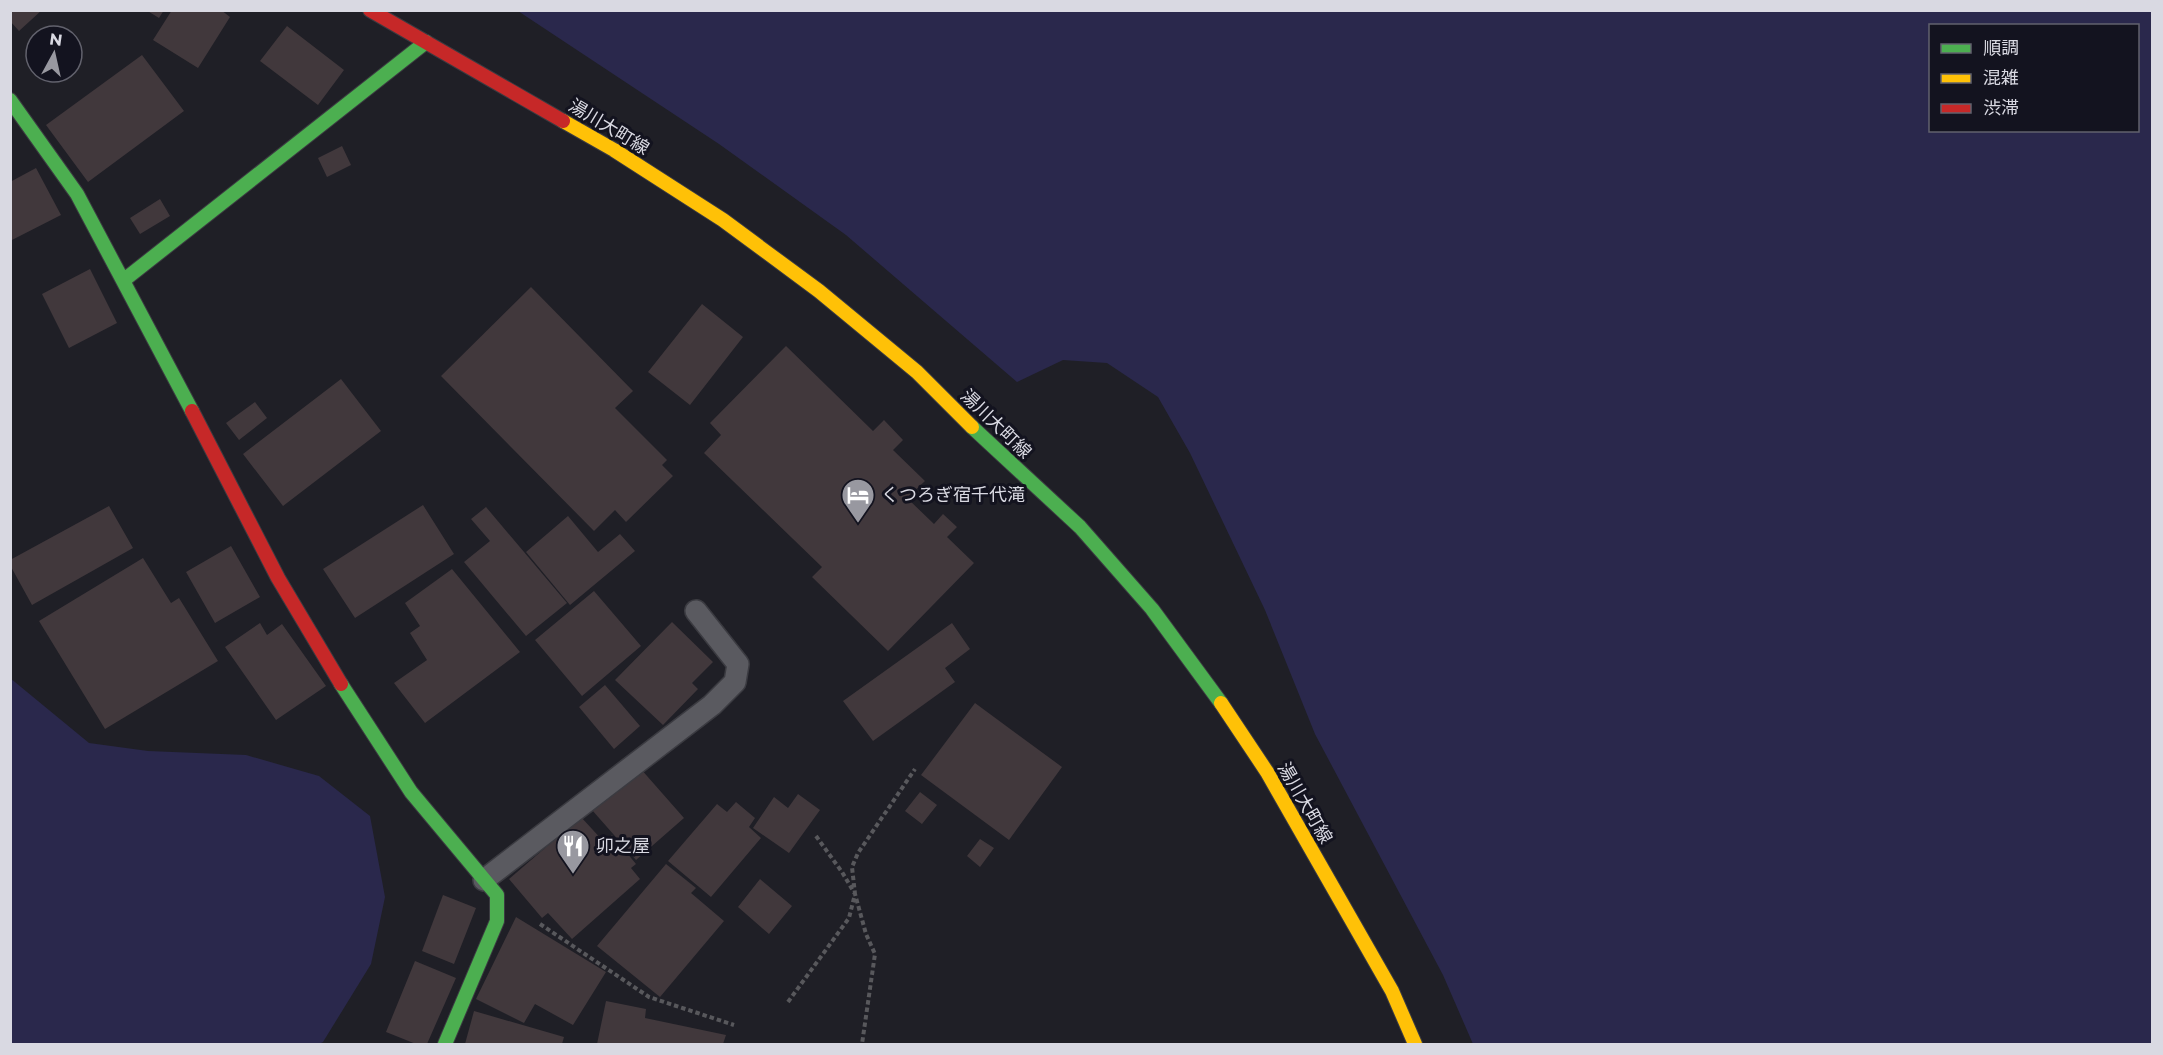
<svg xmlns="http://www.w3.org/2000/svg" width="2163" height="1055" font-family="Montserrat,'Noto Sans JP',sans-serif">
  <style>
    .green { fill: #2a284c; fill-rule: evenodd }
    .building { fill: #41383c }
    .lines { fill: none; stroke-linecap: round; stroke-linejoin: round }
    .lane-casing { stroke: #3b3b41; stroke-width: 24 }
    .fast-casing { stroke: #3b3b41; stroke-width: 16 }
    .slow-casing { stroke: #3b3b41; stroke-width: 16 }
    .jam-casing { stroke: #3b3b41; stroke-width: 16 }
    .path { stroke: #58585c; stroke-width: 4; stroke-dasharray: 4.5 3; stroke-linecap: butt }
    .lane { stroke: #5a5a60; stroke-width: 21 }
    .fast { stroke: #4caf50; stroke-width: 14 }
    .slow { stroke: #ffc107; stroke-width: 14 }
    .jam { stroke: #c62828; stroke-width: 14 }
    .labels { text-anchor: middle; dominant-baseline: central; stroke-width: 6; stroke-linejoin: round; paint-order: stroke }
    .street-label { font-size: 18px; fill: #d9d9e2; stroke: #13131f }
    .poi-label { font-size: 18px; fill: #d9d9e2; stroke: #13131f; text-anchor: start }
  </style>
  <rect width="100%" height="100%" fill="#1f1f26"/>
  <path class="green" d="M518,11H2152V1044H1473L1443,975L1315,734L1265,610L1190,453L1158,397L1107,363L1063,360L1017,382L846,235L719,144ZM1930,26H2138V130H1930Z
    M10,678L89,743L148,751L246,755L319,776L370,816L385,897L371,964L323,1042L319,1044H11Z"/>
  <path class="building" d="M10,10H42L19,31L10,21Z
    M146,10H164L159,18Z
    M172,10H221L230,17L198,68L153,40Z
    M287,26L344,70L318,105L260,61Z
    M142,55L184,111L88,182L46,125Z
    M342,146L351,165L327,177L318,158Z
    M36,168L61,215L10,241V182Z
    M160,199L170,216L140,234L130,218Z
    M90,269L117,323L69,348L42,294Z
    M531,287L633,391L615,408L667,460L662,465L673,476L626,522L615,510L594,531L441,376Z
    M702,304L743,337L690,405L648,372Z
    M786,346L873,431L884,420L903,440L893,450L925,481L907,498L934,524L943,514L957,527L947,537L974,563L888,651L812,577L822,567L704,453L721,435L710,423Z
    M341,379L381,431L283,506L243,454Z
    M255,402L267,418L239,440L226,423Z
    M423,505L454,554L355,618L323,569Z
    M109,506L133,548L32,605L10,565V560Z
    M486,507L567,603L526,636L464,562L490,541L471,519Z
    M568,516L598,552L620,534L635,551L570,605L526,552Z
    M231,546L260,597L215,623L186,572Z
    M143,558L171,603L179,598L218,661L105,729L39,621Z
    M452,569L520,652L425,723L394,683L427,660L410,633L420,626L405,603Z
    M594,591L641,646L582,696L535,640Z
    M672,622L713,662L692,683L698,689L663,725L615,680Z
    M260,623L267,635L282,624L326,686L276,720L225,647Z
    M952,623L970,649L945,668L955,682L873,741L843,701Z
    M605,685L640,726L614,749L579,707Z
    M975,703L1062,767L1009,840L921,775Z
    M640,768L684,818L636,860L592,810Z
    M920,792L937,805L922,824L905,811Z
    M798,794L820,810L789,853L753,828L774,797L788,808Z
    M736,802L755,818L749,827L761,838L711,897L668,861L717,804L727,812Z
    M581,817L604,842L612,835L636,864L631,868L640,879L572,939L548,913L542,918L509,879Z
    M980,839L994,848L980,867L967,856Z
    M666,864L696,888L691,893L724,921L660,997L597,946Z
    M760,879L792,906L769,934L738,907Z
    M443,895L476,908L454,964L422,951Z
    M516,917L606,972L573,1025L535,1004L524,1023L476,999Z
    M415,961L456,978L427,1044H416L386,1032Z
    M606,1001L646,1009L645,1018L726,1035L723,1044H597Z
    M474,1011L564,1037L562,1044H465Z"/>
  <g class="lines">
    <g class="lane-casing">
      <path id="lane" d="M484,880L712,705L735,682L738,664L696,611"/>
    </g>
    <g class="fast-casing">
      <path id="fast" d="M10,100L77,194L192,411
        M124,280L426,42
        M972,427L1080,527L1152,609L1221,703
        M341,684L411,792L497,895V921L445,1044"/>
    </g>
    <g class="slow-casing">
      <path id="slow" d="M563,121L614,150L723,220L819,291L917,372L972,427
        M1221,703L1267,772L1392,991L1415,1044"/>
    </g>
    <g class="jam-casing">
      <path id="jam" d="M370,10L563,121
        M192,411L278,578L341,684"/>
    </g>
    <path class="path" d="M816,836L842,872L855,894L866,934L875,954L862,1044
      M540,924L649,997L734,1025
      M788,1002L849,918L855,894L852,867L858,853L915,769"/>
    <use href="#lane" class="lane"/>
    <use href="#fast" class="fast"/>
    <use href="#slow" class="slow"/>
    <use href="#jam" class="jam"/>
  </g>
  <defs>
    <g id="hotel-pin" transform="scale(1.725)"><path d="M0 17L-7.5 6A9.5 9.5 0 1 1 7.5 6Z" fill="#9898a0" stroke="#13131f"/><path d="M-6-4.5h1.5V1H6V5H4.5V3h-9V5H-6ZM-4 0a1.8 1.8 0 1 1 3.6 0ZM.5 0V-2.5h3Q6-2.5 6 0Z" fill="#fff"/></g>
    <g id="restaurant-pin" transform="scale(1.725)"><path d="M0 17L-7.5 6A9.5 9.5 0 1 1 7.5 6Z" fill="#9898a0" stroke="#13131f"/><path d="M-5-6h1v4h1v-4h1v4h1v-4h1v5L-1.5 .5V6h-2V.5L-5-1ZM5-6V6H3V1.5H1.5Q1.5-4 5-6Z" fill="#fff"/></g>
  </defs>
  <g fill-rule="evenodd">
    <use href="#hotel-pin" x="858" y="495"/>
    <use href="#restaurant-pin" x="573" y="846"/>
  </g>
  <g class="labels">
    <g class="street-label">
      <text transform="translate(609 127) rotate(31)">湯川大町線</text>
      <text transform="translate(996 424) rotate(44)">湯川大町線</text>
      <text transform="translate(1305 803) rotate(60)">湯川大町線</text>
    </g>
    <g class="poi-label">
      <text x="881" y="495">くつろぎ宿千代滝</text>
      <text x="596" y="846">卯之屋</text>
    </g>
  </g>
  <rect width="2163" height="1055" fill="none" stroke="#d9d9e2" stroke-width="24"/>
  <rect x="1929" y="24" width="210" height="108" fill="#13131f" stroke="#62626d" stroke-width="1.5"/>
  <rect x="1941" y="44" width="30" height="9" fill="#4caf50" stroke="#62626d" stroke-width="1.5"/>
  <text x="1983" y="54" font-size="18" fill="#d9d9e2">順調</text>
  <rect x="1941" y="74" width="30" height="9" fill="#ffc107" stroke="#62626d" stroke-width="1.5"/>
  <text x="1983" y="84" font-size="18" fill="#d9d9e2">混雑</text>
  <rect x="1941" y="104" width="30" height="9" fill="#c62828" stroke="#62626d" stroke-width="1.5"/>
  <text x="1983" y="114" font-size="18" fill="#d9d9e2">渋滞</text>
  <g transform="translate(54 54) rotate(8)"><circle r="28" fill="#13131f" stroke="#62626d" stroke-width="1.5"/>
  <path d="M0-4.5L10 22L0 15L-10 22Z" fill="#9898a0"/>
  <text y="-9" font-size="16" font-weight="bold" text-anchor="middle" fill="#d9d9e2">N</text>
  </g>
</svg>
